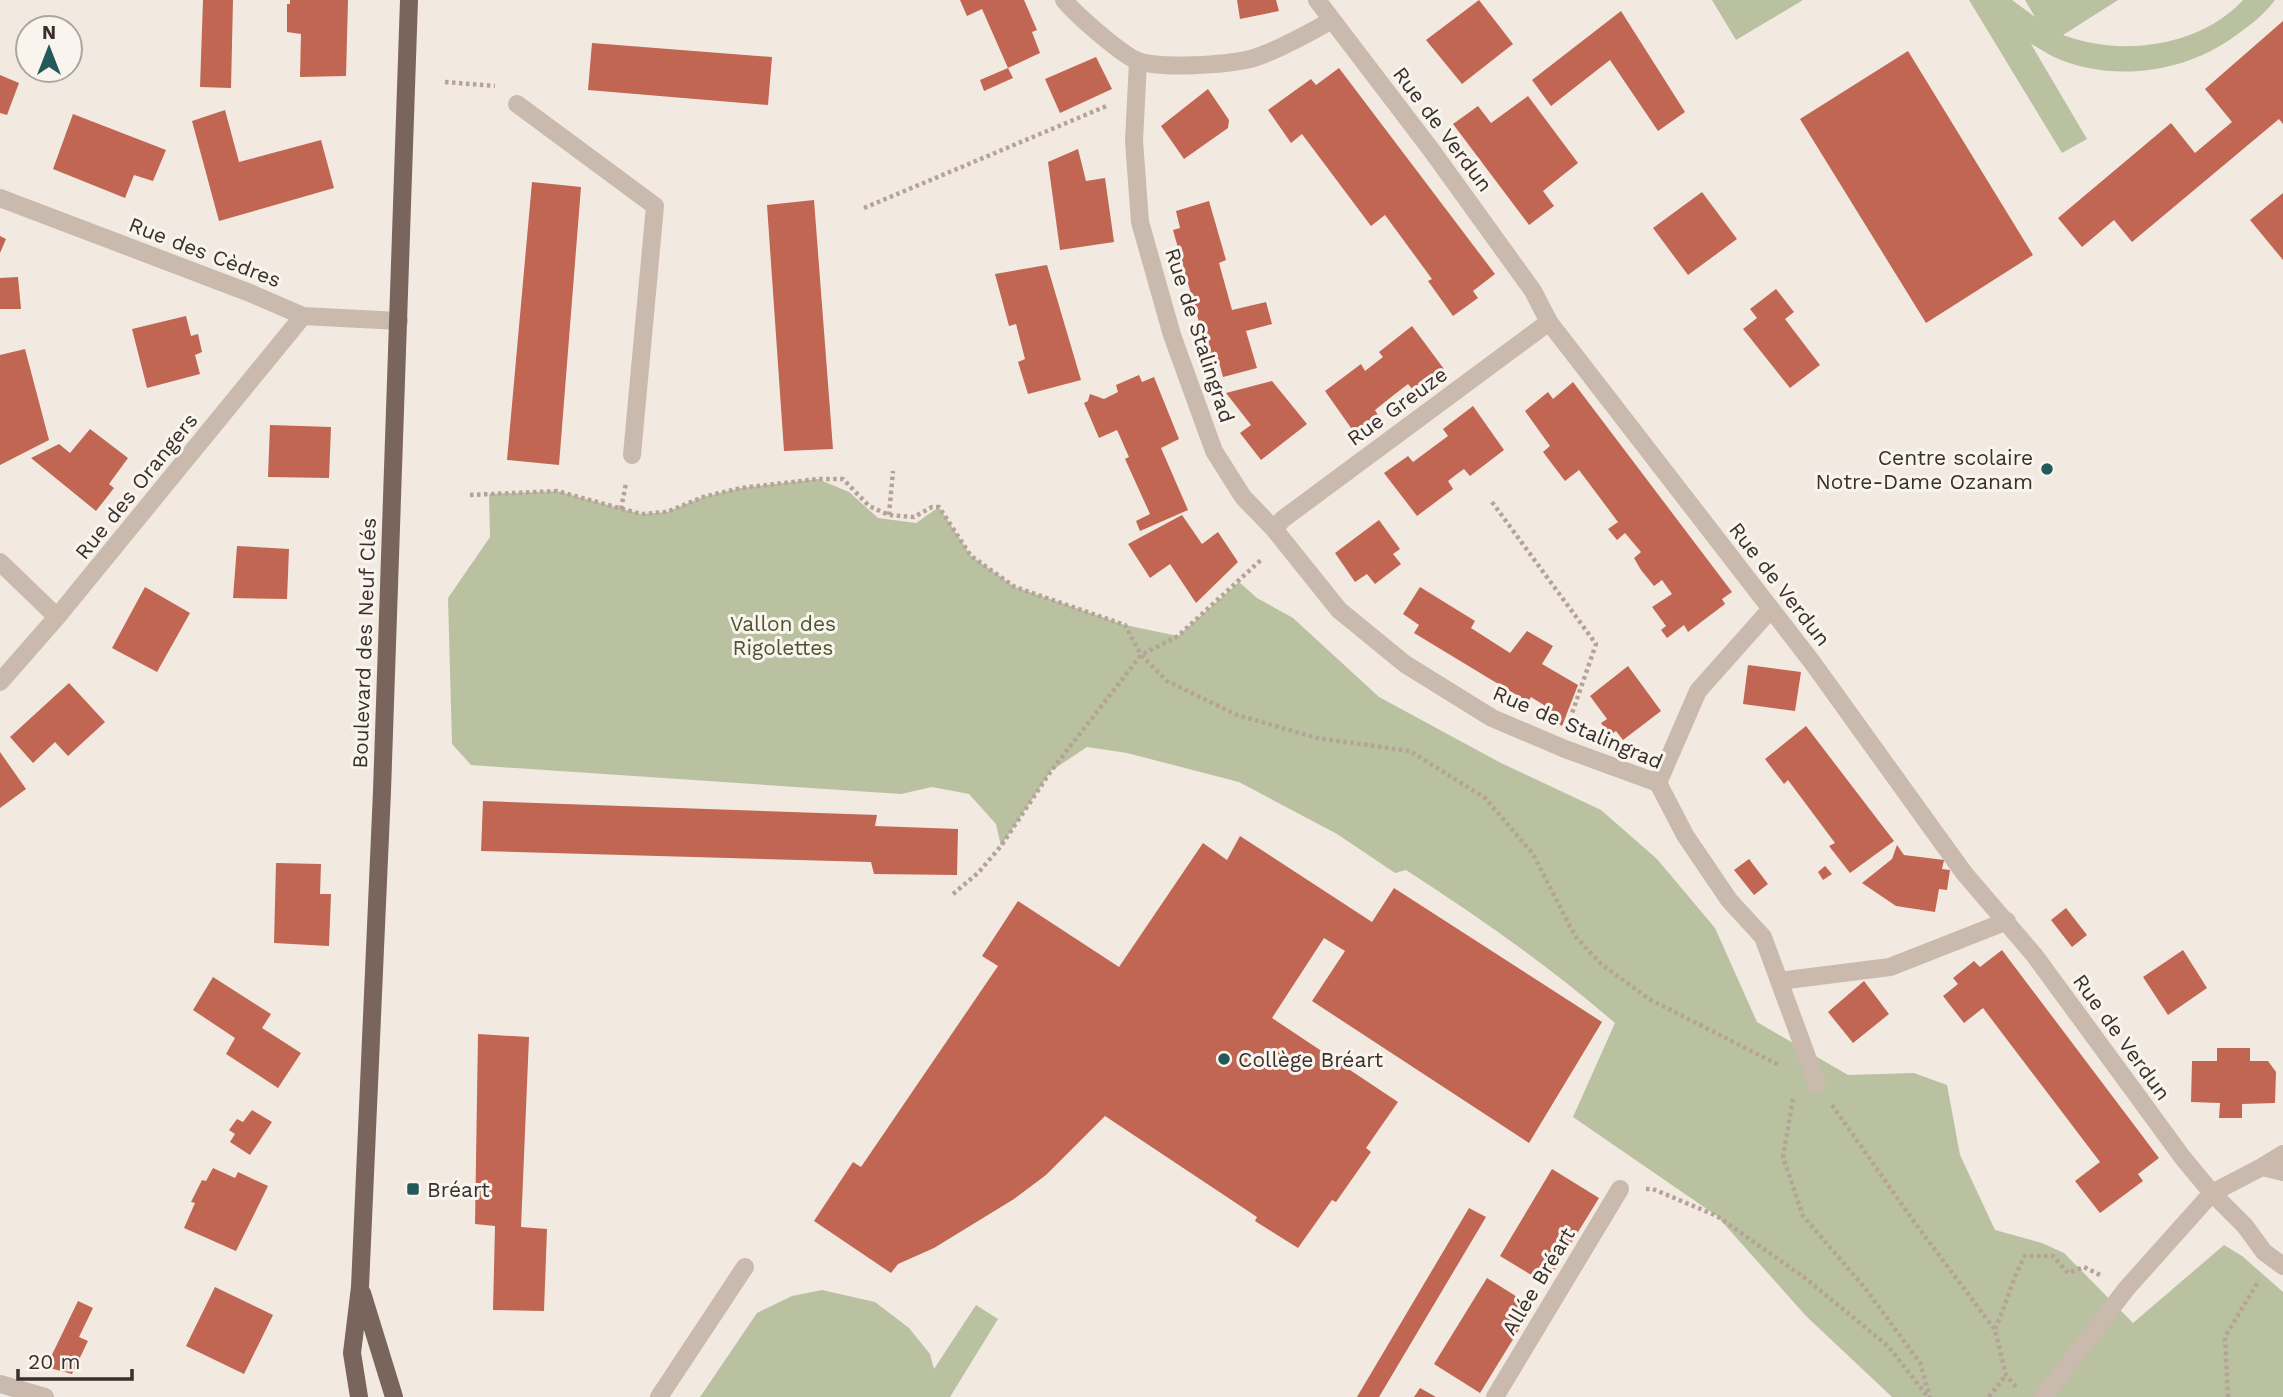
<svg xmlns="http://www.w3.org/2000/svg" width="2283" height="1397" font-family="'Work Sans',sans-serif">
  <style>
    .green { fill: #b9c1a1 }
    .building { fill: #c06652 }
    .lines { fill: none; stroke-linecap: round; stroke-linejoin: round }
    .path { stroke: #b6a397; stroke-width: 4.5; stroke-dasharray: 3.5 3.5; stroke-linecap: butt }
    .minor { stroke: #cab9ad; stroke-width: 18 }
    .major { stroke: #7a655d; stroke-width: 18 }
    .poi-dot { fill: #225959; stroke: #faf4ee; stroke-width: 2.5 }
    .labels { text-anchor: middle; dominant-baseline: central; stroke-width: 6; stroke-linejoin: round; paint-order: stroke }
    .street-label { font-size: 21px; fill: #392f2b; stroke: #faf4ee }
    .poi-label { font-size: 21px; fill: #392f2b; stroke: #faf4ee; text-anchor: start }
    .park-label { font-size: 21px; fill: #4b5630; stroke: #faf4ee }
  </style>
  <rect width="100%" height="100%" fill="#f2e9e1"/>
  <path class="green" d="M1712,0H1803L1736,40Z
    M1969,0H2012L2035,17L2025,0H2118L2063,35C2121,57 2200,47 2243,0H2275C2264,15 2249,26 2235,36C2185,73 2112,83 2054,57C2046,53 2039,48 2031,44L2087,139L2062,153Z
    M818,479L849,492L878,518L916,523L939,507L971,556L1015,587L1125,625L1178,636L1239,582L1257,598L1293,618L1379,697L1501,763L1601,810L1657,859L1715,928L1757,1022L1848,1075L1914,1073L1947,1085L1960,1155L1995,1230L2042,1243L2064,1253L2133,1323L2224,1245L2242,1256L2283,1292V1397H1892L1806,1316L1717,1216L1573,1117L1615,1023C1549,966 1479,917 1406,870L1395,873L1337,834L1239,782L1127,753L1087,747L1051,771L1001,846L996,824L969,794L932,787L901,794L471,765L452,744L448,598L490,537L489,494L557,491L641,514L667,512L703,497L741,488Z
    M822,1290L875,1302L909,1328L930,1354L934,1369L976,1305L998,1319L950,1397H700L757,1313L792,1296Z"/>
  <path class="building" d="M203,0H233L231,88L200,87Z
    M290,0H348L346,76L300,77L301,34L287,32V4H290Z
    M960,0H1024L1037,30L1032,32L1040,53L1008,68L982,9L967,16Z
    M1237,0H1276L1279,11L1240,19Z
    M1479,0L1513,44L1462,84L1426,40Z
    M1621,11L1685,112L1658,131L1610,60L1551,106L1532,80Z
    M2283,21V124L2279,119L2132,242L2114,220L2082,247L2058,218L2171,123L2195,153L2232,122L2205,89Z
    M592,43L772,57L768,105L588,90Z
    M1908,51L2033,255L1926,323L1800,119Z
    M1096,57L1112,89L1060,113L1045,79Z
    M1008,68L1013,78L984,91L980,80Z
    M1339,68L1495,274L1473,291L1478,298L1453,316L1428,281L1432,279L1385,215L1371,226L1302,134L1291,143L1268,110L1311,79L1316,85Z
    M0,75L19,83L7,115L0,113Z
    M1208,89L1229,120L1228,128L1184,159L1161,126Z
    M1528,96L1578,163L1543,191L1554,206L1529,225L1453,124L1478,106L1491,123Z
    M225,110L239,162L321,140L334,188L219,221L192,121Z
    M73,114L166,150L153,181L134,175L125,198L53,169Z
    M1078,149L1086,181L1105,178L1114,242L1060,250L1048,162Z
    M532,182L581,187L559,465L507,460Z
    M1702,192L1737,239L1688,275L1653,228Z
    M2283,193V260L2250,220Z
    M814,200L833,449L784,451L767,205Z
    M1209,201L1226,260L1219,263L1232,310L1266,302L1272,324L1246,331L1257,368L1223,377L1218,359L1210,361L1173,230L1180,228L1176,211Z
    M0,236L6,239L0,253Z
    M1047,265L1081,380L1028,394L1018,362L1025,359L1016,324L1009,326L995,274Z
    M18,277L21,309H0V278Z
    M1776,289L1794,312L1785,319L1820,365L1790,388L1743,329L1757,318L1750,309Z
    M186,316L191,336L198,334L202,352L195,355L200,374L147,388L132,329Z
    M1412,326L1444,369L1414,391L1408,384L1395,394L1375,410L1379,417L1356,435L1325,391L1361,364L1365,371L1383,357L1379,352Z
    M25,349L49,440L0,465V355Z
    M1139,375L1142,382L1154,377L1179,439L1161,448L1188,510L1140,531L1136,521L1150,514L1125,459L1129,457L1117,430L1099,438L1084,403L1088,401L1090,394L1104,399L1118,392L1116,385Z
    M1272,381L1307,424L1261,460L1240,433L1251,425L1226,393Z
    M1573,382L1732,592L1722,599L1725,604L1688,632L1684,625L1667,638L1661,630L1666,626L1652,607L1672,594L1662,580L1654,586L1641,570L1634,558L1641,552L1625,533L1617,540L1608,529L1618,522L1579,470L1565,481L1543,452L1550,446L1525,411L1548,392L1553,399Z
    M1473,406L1504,450L1470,476L1464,469L1457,474L1448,481L1453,489L1417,516L1384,473L1408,456L1413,462L1448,436L1443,429Z
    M270,425L331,427L329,478L268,477Z
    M90,429L128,458L109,484L114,488L96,511L31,458L59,444L70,453Z
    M1182,515L1202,544L1218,532L1238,562L1196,603L1170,564L1150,578L1128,544Z
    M1379,520L1400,549L1393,554L1401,564L1375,584L1367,574L1355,582L1335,553Z
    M237,546L289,549L287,599L233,598Z
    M145,587L190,613L157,672L112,648Z
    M1420,587L1475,621L1471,628L1510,653L1527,631L1553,646L1542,664L1578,685L1562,726L1544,714L1547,707L1531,697L1528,702L1414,633L1419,625L1403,614Z
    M1748,665L1801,672L1795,711L1743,704Z
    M1628,666L1661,711L1623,740L1616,731L1610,735L1601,723L1607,719L1590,696Z
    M69,683L105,722L68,756L55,742L33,763L10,737Z
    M1806,726L1894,841L1850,873L1829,846L1835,843L1788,780L1784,784L1765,759Z
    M0,752L26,789L0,808Z
    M483,801L877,815L875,826L958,829L957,875L874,874L871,862L481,851Z
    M1240,836L1372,922L1394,888L1602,1022L1529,1143L1312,1001L1345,951L1324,938L1272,1018L1398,1102L1366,1148L1371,1152L1336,1202L1332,1200L1298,1248L1255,1221L1257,1217L1105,1116L1046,1175L1014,1199L934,1248L898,1264L891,1273L814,1221L853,1162L861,1167L998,966L982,956L1018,901L1119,967L1203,843L1227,860Z
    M1897,845L1904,855L1944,860L1942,869L1950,870L1947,890L1939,889L1935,912L1896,906L1862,883L1892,859Z
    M1749,859L1768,884L1754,895L1734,870Z
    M276,863L321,864L320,894H331L329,946L274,943Z
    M1825,866L1832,874L1823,880L1818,872Z
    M2066,908L2087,935L2072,947L2051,920Z
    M2002,950L2159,1158L2138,1174L2143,1181L2100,1213L2075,1181L2100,1162L1983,1008L1964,1023L1943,996L1958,984L1953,978L1974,961L1980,967Z
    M2183,950L2207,988L2168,1015L2143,977Z
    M213,977L271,1014L262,1028L301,1053L278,1088L226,1054L235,1038L193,1010Z
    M1864,981L1889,1014L1853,1043L1828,1012Z
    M478,1034L529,1037L521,1227L547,1229L544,1311L493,1310L495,1226L475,1224Z
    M2217,1048H2250V1061H2268L2276,1072L2275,1103L2242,1104V1118H2219L2220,1103L2191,1102L2192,1061H2217Z
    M252,1110L272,1122L250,1155L230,1142L235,1134L229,1130L237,1119L243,1122Z
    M213,1168L235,1178L238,1172L268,1186L236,1251L184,1228L195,1203L191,1202L202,1180L206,1181Z
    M1552,1169L1599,1198L1546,1284L1500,1256Z
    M1469,1208L1486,1217L1379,1397H1357Z
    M1487,1278L1533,1307L1480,1393L1434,1364Z
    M215,1287L273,1315L244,1374L186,1346Z
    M78,1301L93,1308L79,1337L88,1341L72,1374L46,1367Z
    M1420,1388L1436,1397H1414Z"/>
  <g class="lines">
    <path class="path" d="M445,82L495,86
      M864,208L1109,105
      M470,495L557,491L641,514L667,512L703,497L741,488L818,479H843L869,506L889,515L914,517L932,507H939L971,556L1015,587L1125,625L1141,655L1167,681L1237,715L1317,738L1410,751L1485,798L1533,854L1575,936L1601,964L1649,999L1779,1065
      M1492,502L1596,644L1569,722
      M621,509L626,483
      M889,515L893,471
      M953,894L978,873L1001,846L1051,771L1141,655L1178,636L1262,559
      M1793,1099L1783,1157L1803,1216L1865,1288L1920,1363L1930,1397
      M1832,1105L1912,1219L1995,1330L2006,1375L2017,1388
      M1646,1189H1653L1717,1216L1805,1278L1888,1346L1928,1397
      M1995,1329C2006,1305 2012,1279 2025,1256H2053L2068,1273L2084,1267L2102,1276
      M1989,1397L2006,1375
      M2228,1397L2225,1337L2259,1280"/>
    <path class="minor" d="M1064,0C1076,15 1122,55 1138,61C1162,69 1225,65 1250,59C1273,53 1311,32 1332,20
      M1317,0L1432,151L1533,291L1549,322L1812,662L1964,873L2035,956L2183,1158L2212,1193L2245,1226L2264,1252L2283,1266
      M1138,61L1134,141L1140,222L1172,335L1214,451L1243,497L1274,529L1339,610L1405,664L1492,718L1565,749L1658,783L1685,835L1729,900L1763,937L1817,1084
      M517,104L655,206L632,455
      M0,198L250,293L303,316L399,321
      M1274,529L1283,519L1549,322
      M0,562L57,617
      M0,682L57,617L303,316
      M1658,783L1698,691L1770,610
      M1779,981L1890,967L2007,921
      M2262,1167L2283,1154
      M0,1384L45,1397
      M659,1397L745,1267
      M1495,1397L1620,1189
      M2043,1397L2127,1288L2212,1193L2262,1167L2283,1172"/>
    <path class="major" d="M362,1293L394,1397
      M359,1397L352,1353L360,1287L382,791L409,0"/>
  </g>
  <g class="poi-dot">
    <circle cx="2047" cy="469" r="7"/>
    <circle cx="1224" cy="1059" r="7"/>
    <rect x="406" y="1182" width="14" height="14" rx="3.5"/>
  </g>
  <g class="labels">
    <g class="street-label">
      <text transform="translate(1443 129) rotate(53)">Rue de Verdun</text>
      <text transform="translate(205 252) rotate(21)">Rue des Cèdres</text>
      <text transform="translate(1200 335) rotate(72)">Rue de Stalingrad</text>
      <text transform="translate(1397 406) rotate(-36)">Rue Greuze</text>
      <text transform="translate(136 486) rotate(-51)">Rue des Orangers</text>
      <text transform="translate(1780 584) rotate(52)">Rue de Verdun</text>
      <text transform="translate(364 643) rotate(-88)">Boulevard des Neuf Clés</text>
      <text transform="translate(1578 727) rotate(23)">Rue de Stalingrad</text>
      <text transform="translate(2122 1037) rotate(54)">Rue de Verdun</text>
      <text transform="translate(1538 1281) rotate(-59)">Allée Bréart</text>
    </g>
    <g class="poi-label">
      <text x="2033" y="457" text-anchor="end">Centre scolaire<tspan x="2033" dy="24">Notre-Dame Ozanam</tspan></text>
      <text x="1238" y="1059">Collège Bréart</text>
      <text x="427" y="1189">Bréart</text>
    </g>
    <g class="park-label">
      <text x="783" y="623">Vallon des<tspan x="783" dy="24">Rigolettes</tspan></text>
    </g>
  </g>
  <g transform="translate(49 49)"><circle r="33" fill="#faf4ee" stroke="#ada5a0" stroke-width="2"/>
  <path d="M0-5L12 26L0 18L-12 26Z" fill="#225959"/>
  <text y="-10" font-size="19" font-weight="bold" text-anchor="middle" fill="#392f2b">N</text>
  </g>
  <path d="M18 1369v10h114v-10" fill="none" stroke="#392f2b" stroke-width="3.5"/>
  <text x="28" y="1369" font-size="21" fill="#392f2b" stroke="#faf4ee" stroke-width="5" paint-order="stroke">20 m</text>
</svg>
